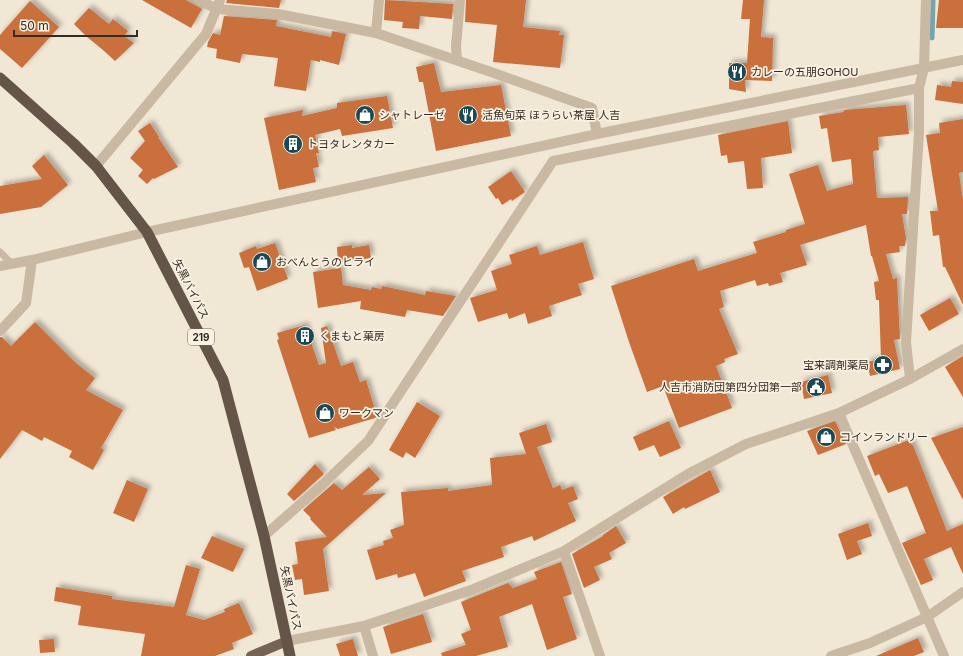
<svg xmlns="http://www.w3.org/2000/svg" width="963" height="656" font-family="Inter,'Noto Sans JP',sans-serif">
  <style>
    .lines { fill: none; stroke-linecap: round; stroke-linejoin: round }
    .stream { stroke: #74a4ae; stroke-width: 5 }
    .building { fill: #c9703c; filter: url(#shadow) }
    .service { stroke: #c9b9a2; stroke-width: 7 }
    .minor { stroke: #c9b9a2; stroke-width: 10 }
    .tertiary { stroke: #c9b9a2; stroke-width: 10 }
    .primary { stroke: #756455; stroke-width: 10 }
    .trunk { stroke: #645548; stroke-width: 11 }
    .labels { text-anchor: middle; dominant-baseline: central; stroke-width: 3.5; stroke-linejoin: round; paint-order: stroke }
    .shield { fill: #f9f1e1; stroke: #6e665d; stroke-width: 1 }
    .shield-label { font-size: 10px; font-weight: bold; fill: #332b24 }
    .poi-label { font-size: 11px; fill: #332b24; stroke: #f9f1e1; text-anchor: start }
    .street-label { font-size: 11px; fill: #332b24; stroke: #f9f1e1 }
  </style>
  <defs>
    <filter id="shadow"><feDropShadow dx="3.5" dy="-3.5" stdDeviation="2" flood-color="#0004"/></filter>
  </defs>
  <rect width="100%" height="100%" fill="#f1e7d5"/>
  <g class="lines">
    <path class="stream" d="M932,38L933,0"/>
  </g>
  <path class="building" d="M142,0H186L202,9L191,28Z
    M227,0H281L279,8L226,3Z
    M385,0L453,4L452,19L420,16L419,29L402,28L403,22L384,20Z
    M466,0H526L523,27L560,31L559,35H564L560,68L493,62L497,25L465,22Z
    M743,0H764L761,37L773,38L772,81L745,80L746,92L729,89V63H747L750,19H741Z
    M939,0H963V28H936Z
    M30,1L59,27L22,68L0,49V35Z
    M89,8L109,24L113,19L128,31L124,36L134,43L115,61L103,50L87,37L74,24Z
    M224,16L277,20L276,26L331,37L332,31L346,34L339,65L320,60V62L311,60L306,91L274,86L278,58L242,54L240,63L216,58L217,49L207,47L208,42L213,33L220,35Z
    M434,63L441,92L501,85L511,136L436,151L423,82H419L416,67Z
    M952,81L963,82V104L935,100L937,85L951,87Z
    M387,96L393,128L342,136L340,129L315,135L319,153H316L319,167L313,168L316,182L279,190L264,118L303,110L302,116L337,108V103Z
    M906,105L909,134L878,137L879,150L873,151L877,198L908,197L907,214H902L906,238L905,246H899L900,252L886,254L893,279L897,278L900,339L894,340L900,369L870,376L867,362L881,359L879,300H876L874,282L879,281L872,256H871L866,225L800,245L807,265L780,273L783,282L769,286L768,283L757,286L755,280L720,291L724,307L719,309L738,354L724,359L725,362L716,366L732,408L679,428L663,386L647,392L629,342L611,286L694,259L698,271L757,253L753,242L786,232V230L805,224L789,174L818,165L827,191L853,184L851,159L832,162L827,128L821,129L819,116L844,112V110Z
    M963,119V172L959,173L963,200V305L945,267H943L939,235L933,236L930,211H938L926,135L940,133L939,123Z
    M788,121L792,153L761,158L763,188L747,189L744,161L728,163L727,155L721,156L718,135Z
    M150,123L159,137H158L178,167L154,179L153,178L147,184L138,176L143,170L130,158L145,141L138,131Z
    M44,155L68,185L41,207L0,214V186L42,179L32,166Z
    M511,171L525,192L512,201L511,199L502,205L498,198L496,199L488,187Z
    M583,242L594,279L578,284L582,295L549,306L552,316L528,324L525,313L509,319L507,313L478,322L470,298L497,290L491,271L512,264L509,255L537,246L540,255Z
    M275,243L288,279L257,291L249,267L244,268L239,253L256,246L257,249Z
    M352,245V248L369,245L371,258L338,263L337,247Z
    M341,268L343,285L371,290L372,287L381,289L382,286L425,295L426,291L456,296L443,316L407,310L405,317L360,309L361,301L318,308L313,272Z
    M950,298L959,314L929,331L920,315Z
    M35,322L76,363L95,378L86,390L123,410L101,448L104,450L93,470L69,457L72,451L44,437L42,441L22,430L0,459V337H2L11,346Z
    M305,325L319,365L326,363L321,328L327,326L341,366L353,362L360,382L366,380L377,416L375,418L338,429L334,427L336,430L309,438L277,340L279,339L277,333Z
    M963,356V397L945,367Z
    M828,375L832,393L804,399L801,382Z
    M417,402L440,416L415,458L406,452L403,458L389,450Z
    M669,421L681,448L660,457L654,445L639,451L633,437Z
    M835,421L846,444L818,455L807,431Z
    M546,424L552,442L537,447L553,488L560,485L562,490L573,486L578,499L568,503L576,521L534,541L532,536L501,547L504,557L462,571L466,581L424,597L415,573L398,578L397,574L376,580L367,550L384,545L383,541L393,538L390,530L404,525L401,492L448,488V491L492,485L490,458L526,454L519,433Z
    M963,427V500L931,438Z
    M909,440L912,445H913L947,531L963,524V574L951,547L924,559L933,580L921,585L902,543L926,533L907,486L888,493L879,474L875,476L867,456Z
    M315,464L324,474L294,501L287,494Z
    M369,467L380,479L362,495L386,493L323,549L329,591L304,595L302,579L295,580L292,565L298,564L295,542L327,537L310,519L311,518L303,510L334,483L342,490Z
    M710,470L720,492L685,509L684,507L673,514L663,497Z
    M127,480L148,489L134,522L113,513Z
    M868,523L872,536L857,541L862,554L847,560L838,534Z
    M616,526L626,543L609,553L612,559L594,567L600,580L584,588L572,554L603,536V535Z
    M212,536L244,549L233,572L201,558Z
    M561,562L572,594L563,597L577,639L547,650L532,604L499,617L508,647L476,656H442L441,653L466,645L461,634L471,630L461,602L508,583L513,588L537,579L534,572Z
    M186,565L200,569L186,615L204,620L225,612L224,609L239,603L253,634L232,643L234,649L215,656H141L145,634L78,625L81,606L54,601L56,587L112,596V599L174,607Z
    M423,614L432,642L391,654L383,627Z
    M918,638L924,652L914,656H876Z
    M54,639L55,652L40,653L39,640Z
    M353,639L358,656H340L336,644Z"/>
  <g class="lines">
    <path class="service" d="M0,252L12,264"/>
    <path class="minor" d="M199,0L217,9L278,14L376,33L491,72L592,108L597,134
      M376,33L379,0
      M457,60L456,46L460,0
      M96,166L206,34L220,0
      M0,331L26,303L32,260
      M910,379L906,342L919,133V88L924,68
      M839,413L944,656
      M264,536L323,484L368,441L553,161L919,88
      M564,551L600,656
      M364,626L373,656
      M287,641L364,626L471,590L564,551L688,474L746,444L839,413L910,379L963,349"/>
    <path class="tertiary" d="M924,68L926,0
      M0,266L32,260L147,232L597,134L963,60
      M831,656L870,643L927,617L963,592"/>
    <path class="primary" d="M251,656L287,641"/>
    <path class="trunk" d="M0,78L73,143L96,166L147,232L223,380L264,536L290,656"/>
  </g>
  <defs>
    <g id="restaurant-disc" transform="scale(1)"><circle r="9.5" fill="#1a4955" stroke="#f9f1e1"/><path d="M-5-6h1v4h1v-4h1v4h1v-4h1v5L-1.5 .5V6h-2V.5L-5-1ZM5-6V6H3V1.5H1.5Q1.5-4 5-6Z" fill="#fff"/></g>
    <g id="shop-disc" transform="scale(1)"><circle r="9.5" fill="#1a4955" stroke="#f9f1e1"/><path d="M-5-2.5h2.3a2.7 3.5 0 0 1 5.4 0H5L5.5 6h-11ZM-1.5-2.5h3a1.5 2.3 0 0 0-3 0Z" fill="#fff"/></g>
    <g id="building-disc" transform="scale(1)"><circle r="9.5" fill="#1a4955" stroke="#f9f1e1"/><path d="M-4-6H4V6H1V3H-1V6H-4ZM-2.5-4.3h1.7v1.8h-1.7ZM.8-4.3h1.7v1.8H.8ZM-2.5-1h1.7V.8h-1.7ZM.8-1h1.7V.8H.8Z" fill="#fff"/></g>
    <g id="pharmacy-disc" transform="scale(1)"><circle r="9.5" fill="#1a4955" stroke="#f9f1e1"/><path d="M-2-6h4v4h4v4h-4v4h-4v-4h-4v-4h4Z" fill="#fff"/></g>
    <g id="civic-disc" transform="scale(1)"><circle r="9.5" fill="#1a4955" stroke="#f9f1e1"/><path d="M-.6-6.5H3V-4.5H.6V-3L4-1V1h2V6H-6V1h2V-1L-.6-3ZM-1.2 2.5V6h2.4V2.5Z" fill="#fff"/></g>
  </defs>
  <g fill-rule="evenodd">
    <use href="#restaurant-disc" x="737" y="72"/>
    <use href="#shop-disc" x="365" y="115"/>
    <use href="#restaurant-disc" x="468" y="115"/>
    <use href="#building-disc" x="293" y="144"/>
    <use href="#shop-disc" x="262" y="262"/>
    <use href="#building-disc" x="305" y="336"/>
    <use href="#pharmacy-disc" x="883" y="365"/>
    <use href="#civic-disc" x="816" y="387"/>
    <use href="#shop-disc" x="325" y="413"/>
    <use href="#shop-disc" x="826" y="437"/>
  </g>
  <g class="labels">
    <rect class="shield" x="188" y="329" width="26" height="16" rx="3"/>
    <g class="shield-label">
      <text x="201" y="337">219</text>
    </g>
    <g class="poi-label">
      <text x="751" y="72">カレーの五朋GOHOU</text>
      <text x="379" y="115">シャトレーゼ</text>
      <text x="482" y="115">活魚旬菜 ほうらい茶屋 人吉</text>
      <text x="307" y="144">トヨタレンタカー</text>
      <text x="276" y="262">おべんとうのヒライ</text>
      <text x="319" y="336">くまもと菓房</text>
      <text x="869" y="365" text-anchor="end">宝来調剤薬局</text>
      <text x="802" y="387" text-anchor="end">人吉市消防団第四分団第一部</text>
      <text x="339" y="413">ワークマン</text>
      <text x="840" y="437">コインランドリー</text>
    </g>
    <g class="street-label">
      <text transform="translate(191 289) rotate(63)">矢黒バイパス</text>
      <text transform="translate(291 598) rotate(78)">矢黒バイパス</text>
    </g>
  </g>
  <path d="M14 30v6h123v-6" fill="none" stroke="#332b24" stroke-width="2"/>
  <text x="20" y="30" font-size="12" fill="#332b24" stroke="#f9f1e1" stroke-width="3" paint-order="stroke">50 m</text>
</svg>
